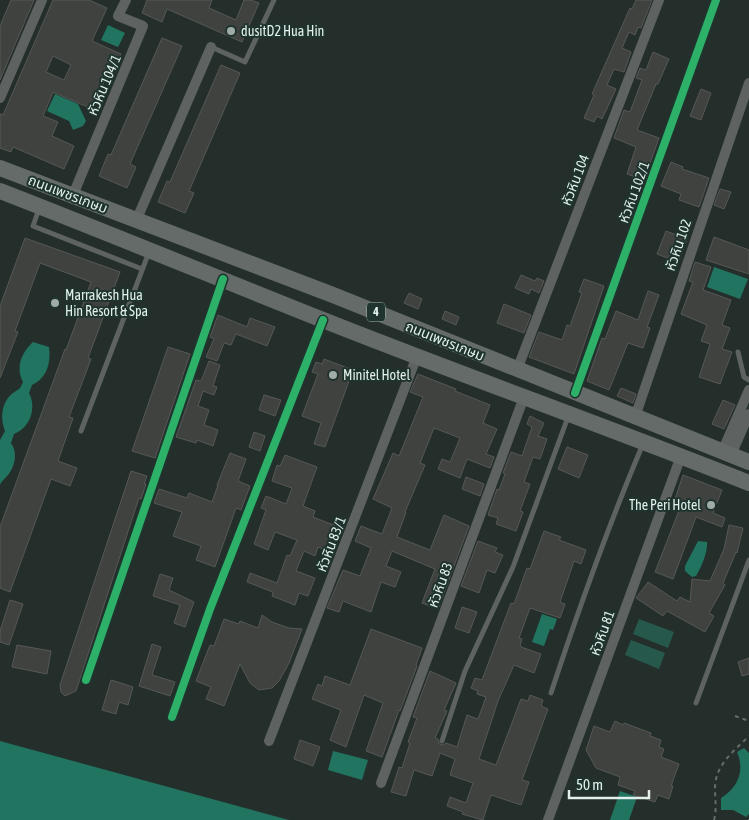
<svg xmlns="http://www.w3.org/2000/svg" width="749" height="820" font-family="'Asap Condensed','Noto Sans Thai',sans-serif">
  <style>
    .green { fill: #26594b }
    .water { fill: #217460 }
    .building { fill: #40423f; stroke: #575855; fill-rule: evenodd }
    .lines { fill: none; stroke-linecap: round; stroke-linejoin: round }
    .path { stroke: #666c6a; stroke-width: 2; stroke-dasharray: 4 4; stroke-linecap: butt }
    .service { stroke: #5e6261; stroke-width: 5 }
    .minor { stroke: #5e6261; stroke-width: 10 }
    .primary { stroke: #656b69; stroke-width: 16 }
    .cycleway-casing { stroke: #1f342e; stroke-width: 11 }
    .cycleway { stroke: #2db169; stroke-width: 8 }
    .poi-dot { fill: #a0aca8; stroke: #1f342e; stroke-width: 2 }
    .labels { text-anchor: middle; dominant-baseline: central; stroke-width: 4; stroke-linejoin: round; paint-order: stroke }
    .shield { fill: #1f342e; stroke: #a8b7b2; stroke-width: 1 }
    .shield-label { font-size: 12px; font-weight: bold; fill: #e2efea }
    .poi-label { font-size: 14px; fill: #e2efea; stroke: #1f342e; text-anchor: start }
    .street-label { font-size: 14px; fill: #e2efea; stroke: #1f342e }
  </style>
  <rect width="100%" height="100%" fill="#242f2c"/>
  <path class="green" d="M639,619L674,632L668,648L633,634Z
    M631,640L665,653L659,669L625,655Z"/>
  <path class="water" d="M108,25L125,33L118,47L101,40Z
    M55,94L78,104L86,121L83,126L73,130L69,121L47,111Z
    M714,267L748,279L740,299L707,287Z
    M33,342L49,347C51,363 47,378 32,385L29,393C37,408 30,428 14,434L11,443C18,453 15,466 8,475C5,479 2,480 0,485V440L5,431C0,419 1,402 13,393C20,388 19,391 23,382C15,367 22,352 33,342Z
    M698,541L707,542C708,552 701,568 696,576L692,577L685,571V566Z
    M542,614L557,619L553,630L550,629L544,646L532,642Z
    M0,741L289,820H0Z
    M744,748L749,753V814L746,817L733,810H721V798C738,788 745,771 737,752Z
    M333,751L368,760L362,780L328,770Z
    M620,791L637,797L629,820H610Z"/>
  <path class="building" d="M11,0H34L0,80V26Z
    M53,0H89L107,8L92,41L121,54L109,81L105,80L92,109L53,92L43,116L58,122L52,136L74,146L64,169L13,147L11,152L0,148V114L3,115ZM53,56L71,65L64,80L46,72Z
    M147,0H212L209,8L236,20L244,0H251L259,3L242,42L167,9L162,22L142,13Z
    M636,0H652L641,28L638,27L635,35L629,32L622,48L631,52L624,72L614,69L607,85L616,89L602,119L597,116L594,122L584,118L594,95L592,94L630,8L632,9Z
    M162,38L182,46L130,164L136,167L127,188L99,176L108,154L111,155Z
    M653,52L669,59L658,84H656L637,130L659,138L644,180L627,174L636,147L614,138L624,110L630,112L642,80L636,78L640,68L646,70Z
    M221,65L240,73L189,191L194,193L185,213L158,202L167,181L170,182Z
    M701,89L711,93L701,120L690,116Z
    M671,162L683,167L682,169L709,178L699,207L679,200L681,194L661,186Z
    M720,189L731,192L724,209L714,205Z
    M666,231L687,239L678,262L657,254Z
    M714,237L749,250V274L706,260Z
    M25,238L120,272L88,358L91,359L69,417L73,418L58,461L77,468L70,486L51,479L10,592L0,588V527L65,349L66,350L91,282L40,263L15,331L18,332L0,378V306Z
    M695,262L711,267L703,290L731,300L722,325L730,328L722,349L732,352L720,384L699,377L710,344L701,341L707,325L681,314L693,282L689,281Z
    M521,275L535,281L537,278L544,281L539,293L531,289L529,294L515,288Z
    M584,279L604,286L574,374L529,357L539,332L562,340L567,325L570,326L582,293L579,292Z
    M648,291L659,295L647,327L650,328L643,348L628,343L609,390L587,381L602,338L605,339L616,311L638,320Z
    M409,293L422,299L418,309L404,303Z
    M504,304L531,315L524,333L497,323Z
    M445,311L459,317L456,325L442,319Z
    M218,315L247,327L250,318L275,327L267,346L236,334L231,345L224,343L217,361L206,357L214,339L210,337Z
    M168,347L190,354L155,458L132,451Z
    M324,359L353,370L325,447L314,444L321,423L302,416L318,374L312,372L316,362L322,364Z
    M209,361L220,365L213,386L217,387L214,395L203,391L198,406L209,410L204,425L218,430L213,446L197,440L196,443L176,437L196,380L201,381Z
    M418,374L456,389L455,391L490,405L483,423L497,429L486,454L494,457L490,468L467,459L460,478L438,469L442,459L450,462L460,438L434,428L420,463L425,465L405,512H406L397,537L430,550L444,515L469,526L438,609L422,603L435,569L392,551L386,566L401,572L395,587L381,582L371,612L343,601L339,612L327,608L343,570L360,576L371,548L355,541L361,526L382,534L392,508L373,499L393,453L399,456L423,397L410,392Z
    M621,388L636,394L633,403L617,396Z
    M264,395L281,400L275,416L259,410Z
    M723,400L735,405L724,429L712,424Z
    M530,416L544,423L538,436L547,439L540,459L533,457L524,482L530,484L520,511L523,512L516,531L496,524L498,518L488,515L497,489L499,490L505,474L503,473L511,452L522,456L532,427L527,424Z
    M254,432L265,436L260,451L249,447Z
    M567,447L588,455L579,478L558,469Z
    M230,453L246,459L238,481L250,486L241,510L236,508L215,567L196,560L201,546L173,536L182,512L154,503L159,489L187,498L189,493L212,502L218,485H217Z
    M285,455L317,467L303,506L315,511L313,517L336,526L326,550L318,547L315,556L304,551L296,571L315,578L308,596L299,593L295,605L272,596L273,592L247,582L250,573L277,583L287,555L290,556L297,540L275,532L268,550L254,544L266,510L261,508L266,496L286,504L292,488L272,481L277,465L280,466Z
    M131,471L147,476L144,484H146L141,499L139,498L76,691L65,696L61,692L60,685Z
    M683,475L722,490L713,513L725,518L722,527L696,517L673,579L655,572L680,508L673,505Z
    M466,477L484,484L480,496L462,489Z
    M729,525L743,528L737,553L736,552L723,583L725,585L709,613L714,616L705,632L667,611L663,616L636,598L648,582L677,601L680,597L690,602L692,579L710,581L724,549Z
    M544,531L561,537L559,540L586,550L581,564L574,561L560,602L565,604L560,618L530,608L519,638L522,639L520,645L521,647L541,654L534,673L514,665L498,701L479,759L496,765L521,699L528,701L530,695L543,700L541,706L548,709L522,780L529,782L521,805L491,795L483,820L462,814L463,812L447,806L450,797L466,803L473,783L450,775L455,759L440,753L432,776L414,770L406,796L391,792L399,767L402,768L410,743L408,742L417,718L413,717L430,671L456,683L444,710L447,711L435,738L438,739L439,744L443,745L446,743L457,747L467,715L478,719L486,697L477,694L478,691L471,688L475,678L482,680L511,603L514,604L527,568L530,569Z
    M478,541L497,548L495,552L503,555L495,573L487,570L479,593L461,586Z
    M160,574L173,578L169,590L194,602L185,627L174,623L180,605L153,596Z
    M10,600L23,604L9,645L0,642V631Z
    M462,607L477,612L469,633L455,628Z
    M262,615L272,622L289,628L302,629L289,663L279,681L272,688L259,690L250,683L240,664L224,706L206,699L211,687L196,681L210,645L214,646L224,619L239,624L240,621L258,628Z
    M371,629L422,648L416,665L417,666L400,711L399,710L382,757L366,751L383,703L364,695L346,747L330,740L341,710L312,699L318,684L322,686L325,676L350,685Z
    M152,644L161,647L152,675L175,682L170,696L139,686Z
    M17,645L51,651L47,674L12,667Z
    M749,658V674L742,676L738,662Z
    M111,680L133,687L128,705L119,702L116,714L102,710Z
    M615,721L623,725L624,723L651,733L650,736L661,740L659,747L664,749L661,757L679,764L671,786H673L669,799L658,795L655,802L633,795L635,791L618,785L620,777L596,768L586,750L594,726L610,732Z
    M300,740L320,747L313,766L294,759Z"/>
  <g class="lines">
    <path class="path" d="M735,716L749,721
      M714,820C717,809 715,799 715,788C715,765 734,751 749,736
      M749,820V819"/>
    <path class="service" d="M211,47L245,62L274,0
      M39,209L33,226L142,269
      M738,352L744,377L749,380
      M81,431L149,252
      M551,693C579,608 608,526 643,444
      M696,703L749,560
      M442,741L465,671L513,567L568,417"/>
    <path class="minor" d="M0,98L42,0
      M73,195L143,26L118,16L126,0
      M136,221L211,47
      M517,370L659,0
      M575,393L716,0
      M635,417L749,83
      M722,452L749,390
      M731,455L749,414
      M86,680L223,279
      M172,717L210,609L323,320
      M269,741L417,356
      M381,783L524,397
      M548,820L681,456"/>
    <path class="primary" d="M0,168L333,295L749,462
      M0,191C108,233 215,277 323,320C464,376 608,427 749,483"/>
    <g class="cycleway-casing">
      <path id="cycleway" d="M575,393L716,0
        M86,680L223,279
        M172,717L210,609L323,320"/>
    </g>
    <use href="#cycleway" class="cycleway"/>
  </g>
  <g class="poi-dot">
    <circle cx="231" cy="31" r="5"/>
    <circle cx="55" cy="303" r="5"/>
    <circle cx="333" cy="375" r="5"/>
    <circle cx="711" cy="505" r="5"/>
  </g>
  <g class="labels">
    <rect class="shield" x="367" y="302.5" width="18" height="19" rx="4"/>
    <g class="shield-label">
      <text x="376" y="312">4</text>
    </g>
    <g class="poi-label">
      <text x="241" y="31">dusitD2 Hua Hin</text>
      <text x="65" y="295">Marrakesh Hua<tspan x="65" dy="16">Hin Resort &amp; Spa</tspan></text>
      <text x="343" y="375">Minitel Hotel</text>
      <text x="701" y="505" text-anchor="end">The Peri Hotel</text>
    </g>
    <g class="street-label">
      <text transform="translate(104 85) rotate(-67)">หัวหิน 104/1</text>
      <text transform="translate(575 180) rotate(-69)">หัวหิน 104</text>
      <text transform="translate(634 192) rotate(-70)">หัวหิน 102/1</text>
      <text transform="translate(68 194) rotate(21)">ถนนเพชรเกษม</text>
      <text transform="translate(678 245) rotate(-71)">หัวหิน 102</text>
      <text transform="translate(445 341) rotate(22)">ถนนเพชรเกษม</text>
      <text transform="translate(331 544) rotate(-69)">หัวหิน 83/1</text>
      <text transform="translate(440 585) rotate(-70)">หัวหิน 83</text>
      <text transform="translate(602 633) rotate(-70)">หัวหิน 81</text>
    </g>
  </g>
  <path d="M569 790v8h80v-8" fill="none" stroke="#e2efea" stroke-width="2.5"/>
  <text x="576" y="790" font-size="15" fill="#e2efea" stroke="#1f342e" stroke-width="4" paint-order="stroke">50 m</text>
</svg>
